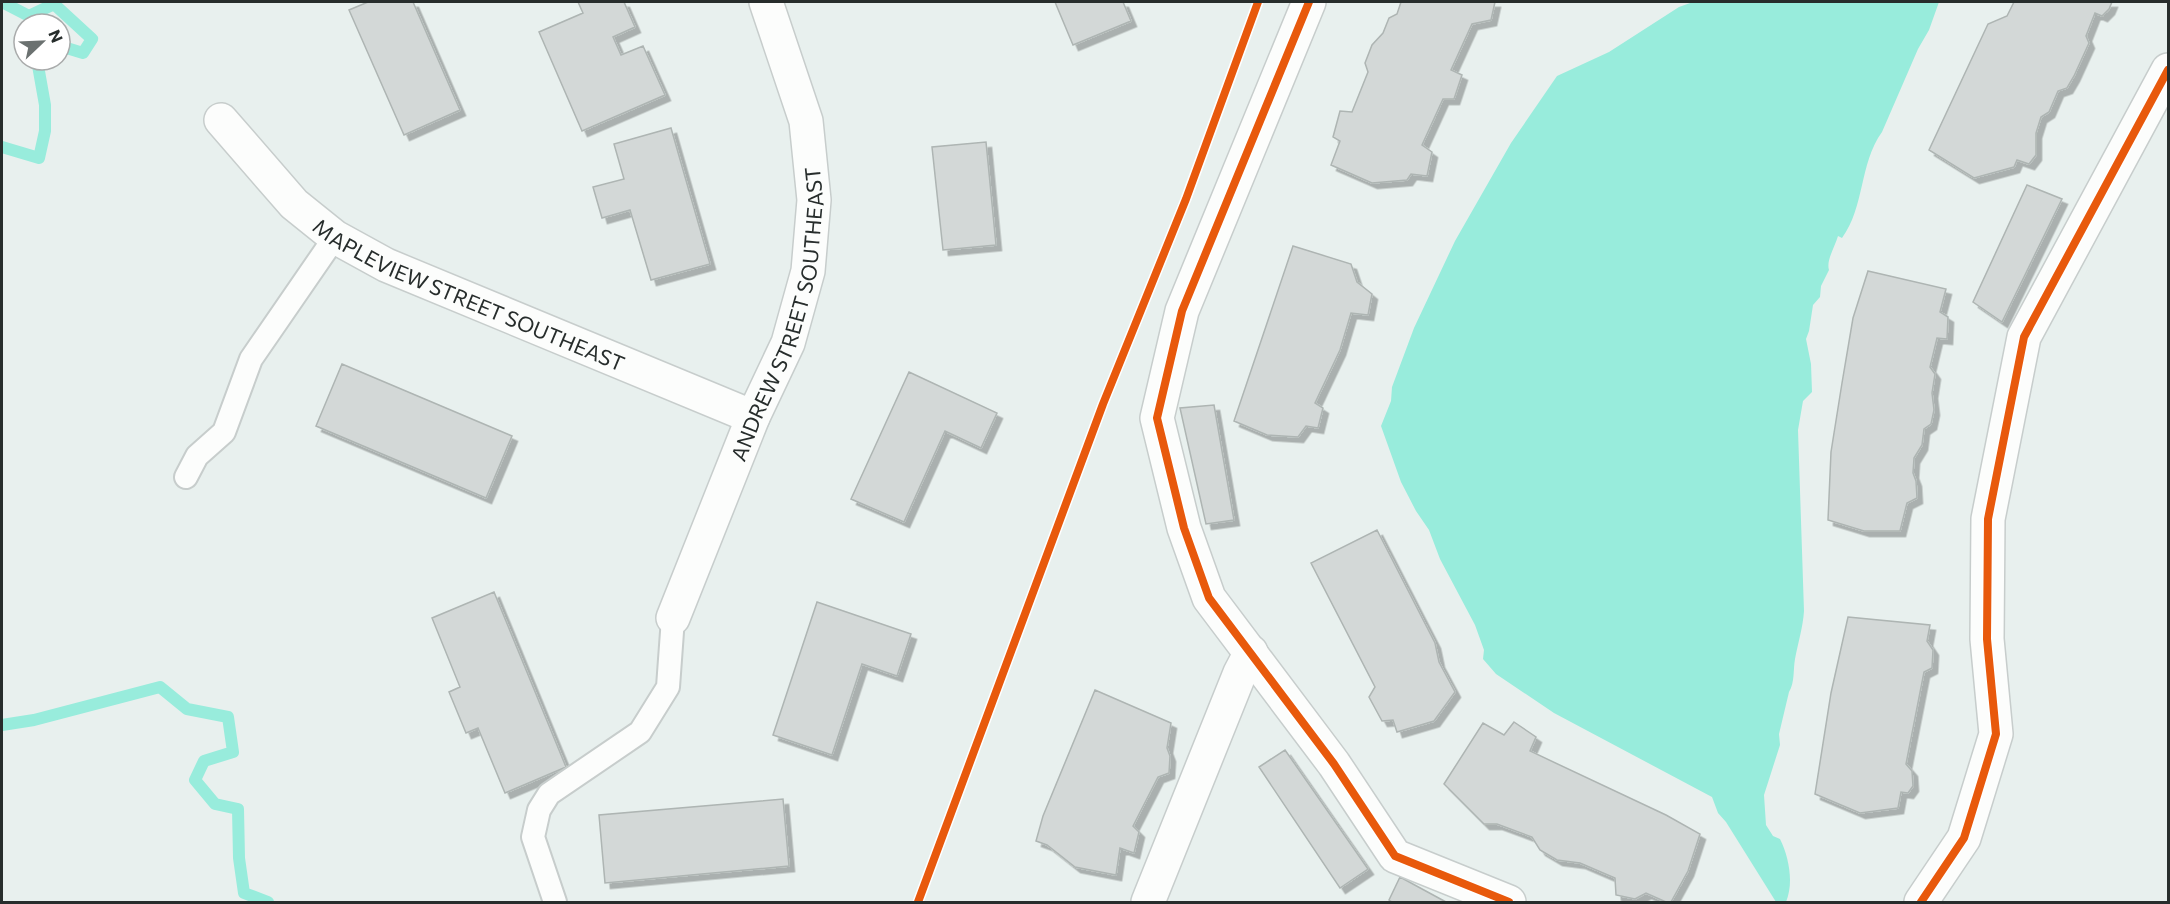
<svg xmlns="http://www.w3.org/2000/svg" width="2170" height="904" font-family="Commissioner,sans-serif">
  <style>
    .water { fill: #98ecdc }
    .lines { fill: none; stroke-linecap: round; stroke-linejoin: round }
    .stream { stroke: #98ecdc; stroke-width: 12 }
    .building { fill: #d3d8d7; stroke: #aeb5b3; stroke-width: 1.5; filter: url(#shadow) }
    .lane-casing { stroke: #c7cdcc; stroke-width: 26 }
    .street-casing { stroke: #c7cdcc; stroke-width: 36 }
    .lane { stroke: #fcfdfc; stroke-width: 22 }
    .street { stroke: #fcfdfc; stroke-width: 33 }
    .cycleway-casing { stroke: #fff; stroke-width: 11 }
    .cycleway { stroke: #e8590c; stroke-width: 8 }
    .labels { text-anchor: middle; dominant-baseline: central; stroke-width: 6; stroke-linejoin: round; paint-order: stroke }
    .street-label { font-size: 21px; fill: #272d2c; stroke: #fff }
  </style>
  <defs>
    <filter id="shadow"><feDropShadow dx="5.5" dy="5.5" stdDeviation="0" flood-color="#0004"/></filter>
  </defs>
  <rect width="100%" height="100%" fill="#e8f0ee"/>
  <path class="water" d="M1693,2H1939L1929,30L1918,49L1882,132C1859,164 1865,207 1842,238L1838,236C1835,247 1826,260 1829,270L1821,286L1820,297L1813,305L1809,331L1806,339L1811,364L1812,392L1803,401L1798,430L1804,611C1803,627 1798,643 1795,659C1793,670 1795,682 1789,692L1779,734L1780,745L1764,795L1766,825L1773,836L1780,839C1789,857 1794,883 1786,902H1776L1726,822L1718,813L1712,797L1554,713L1496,674L1483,659L1484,650L1475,625L1440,559L1429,530L1416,511L1401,482L1381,426L1391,401L1392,387L1414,328L1455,241L1511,143L1557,76L1609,52L1679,7Z"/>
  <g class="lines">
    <path class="stream" d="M2,2L29,16L54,4L92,39L83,53L60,46
      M2,147L39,158L45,131V105L37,60
      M2,725L34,720L160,687L187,709L228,717L233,752L204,761L195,780L215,804L238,809L239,858L244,893L268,902"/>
  </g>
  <path class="building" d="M368,2H413L460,110L404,135L349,10Z
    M578,2H624L635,27L613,37L621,55L643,46L665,95L582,131L539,32L583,13Z
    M1055,2H1123L1131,21L1073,45Z
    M1401,2H1495L1491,20L1472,24L1451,70L1462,75L1454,99H1443L1422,145L1432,152L1427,176L1411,174L1407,180L1372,183L1331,165L1340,141L1333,137L1340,111L1352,112L1368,72L1365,63L1372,45L1383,33L1389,18L1397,14Z
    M2014,2H2112L2109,9L2102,16L2095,13L2086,36L2089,43L2074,76L2067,88L2058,91L2049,112L2041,117L2036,133V155L2029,164L2017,160L2014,167L1974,178L1929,150L1988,24L2007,16Z
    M671,128L710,264L651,280L630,210L602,218L593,187L624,179L614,144Z
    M986,142L996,245L943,250L932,147Z
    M2027,185L2062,199L2002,322L1973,302Z
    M1293,246L1351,264L1357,282L1372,294L1368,315L1351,313L1340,350L1315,403L1323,408L1318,428L1306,426L1298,437L1267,435L1234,421Z
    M1868,271L1946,289L1940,312L1948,317L1947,339L1937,338L1930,367L1935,374L1932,393L1934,410L1931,424L1924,429L1922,445L1914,458L1913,473L1916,481L1917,498L1907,503L1900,531H1864L1828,520L1831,452L1842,383L1853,318Z
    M342,364L512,436L486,498L316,426Z
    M909,372L997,413L981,448L945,431L904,522L851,499Z
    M1214,405L1234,520L1206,524L1180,408Z
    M1377,530L1435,643L1439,662L1455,692L1434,721L1397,732L1393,720L1382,721L1369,697L1375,687L1311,563Z
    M494,592L566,767L505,793L478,728L466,733L449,692L460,687L432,618Z
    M817,602L911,634L897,676L862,664L832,755L773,735Z
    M1848,617L1930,625L1927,641L1933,650L1932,668L1924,672L1906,764L1912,771L1913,786L1908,793L1901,792L1898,808L1860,813L1815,794L1831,693Z
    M1095,690L1171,723L1167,748L1170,756L1169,773L1158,777L1133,826L1139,832L1134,853L1120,848L1116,875L1075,867L1047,845L1036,841L1043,816Z
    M1514,722L1536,737L1530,751L1666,815L1700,834L1688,871L1671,902H1666L1646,893L1635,899L1616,895L1615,878L1580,863L1557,860L1540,850L1532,837L1497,824H1484L1444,784L1483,723L1504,735Z
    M1285,750L1368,869L1340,888L1259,767Z
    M783,799L789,866L605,883L599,815Z
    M1400,877L1446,902H1392L1389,900Z"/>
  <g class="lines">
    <g class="lane-casing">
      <path id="lane" d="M186,477L197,456L224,432L251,359L335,237
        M555,902L533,837L539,810L549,794L640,732L668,687L673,618"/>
    </g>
    <g class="street-casing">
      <g id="street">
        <path d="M1309,2L1182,311L1157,418L1184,528L1209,598L1334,764L1395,856L1509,902"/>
        <path id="s1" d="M221,120L294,204L335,237L386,265L753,417"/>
        <path id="s2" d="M673,618L753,417L788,343L808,271L814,200L806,121L766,2"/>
        <path d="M1148,902L1240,673L1251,652"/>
        <path d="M1921,902L1964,838L1996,734L1987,639L1988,519L2024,337L2168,70"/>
      </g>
    </g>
    <use href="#lane" class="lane"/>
    <use href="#street" class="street"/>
    <g class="cycleway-casing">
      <path id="cycleway" d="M1309,2L1182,311L1157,418L1184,528L1209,598L1334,764L1395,856L1509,902
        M918,902L1103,404L1186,199L1258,2
        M1921,902L1964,838L1996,734L1987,639L1988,519L2024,337L2168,70"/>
    </g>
    <use href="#cycleway" class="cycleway"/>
  </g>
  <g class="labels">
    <g class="street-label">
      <text stroke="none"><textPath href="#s1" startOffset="310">MAPLEVIEW STREET SOUTHEAST</textPath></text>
      <text stroke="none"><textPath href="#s2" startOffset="324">ANDREW STREET SOUTHEAST</textPath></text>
    </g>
  </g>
  <rect width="2170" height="904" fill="none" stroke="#272d2c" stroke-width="6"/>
  <g transform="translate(42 42) rotate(67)"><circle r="28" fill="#ffffff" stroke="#a9abab" stroke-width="1.5"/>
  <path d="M0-4.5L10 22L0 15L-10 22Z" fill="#6b7170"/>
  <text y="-9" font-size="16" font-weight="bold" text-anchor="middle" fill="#272d2c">N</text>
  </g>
</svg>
